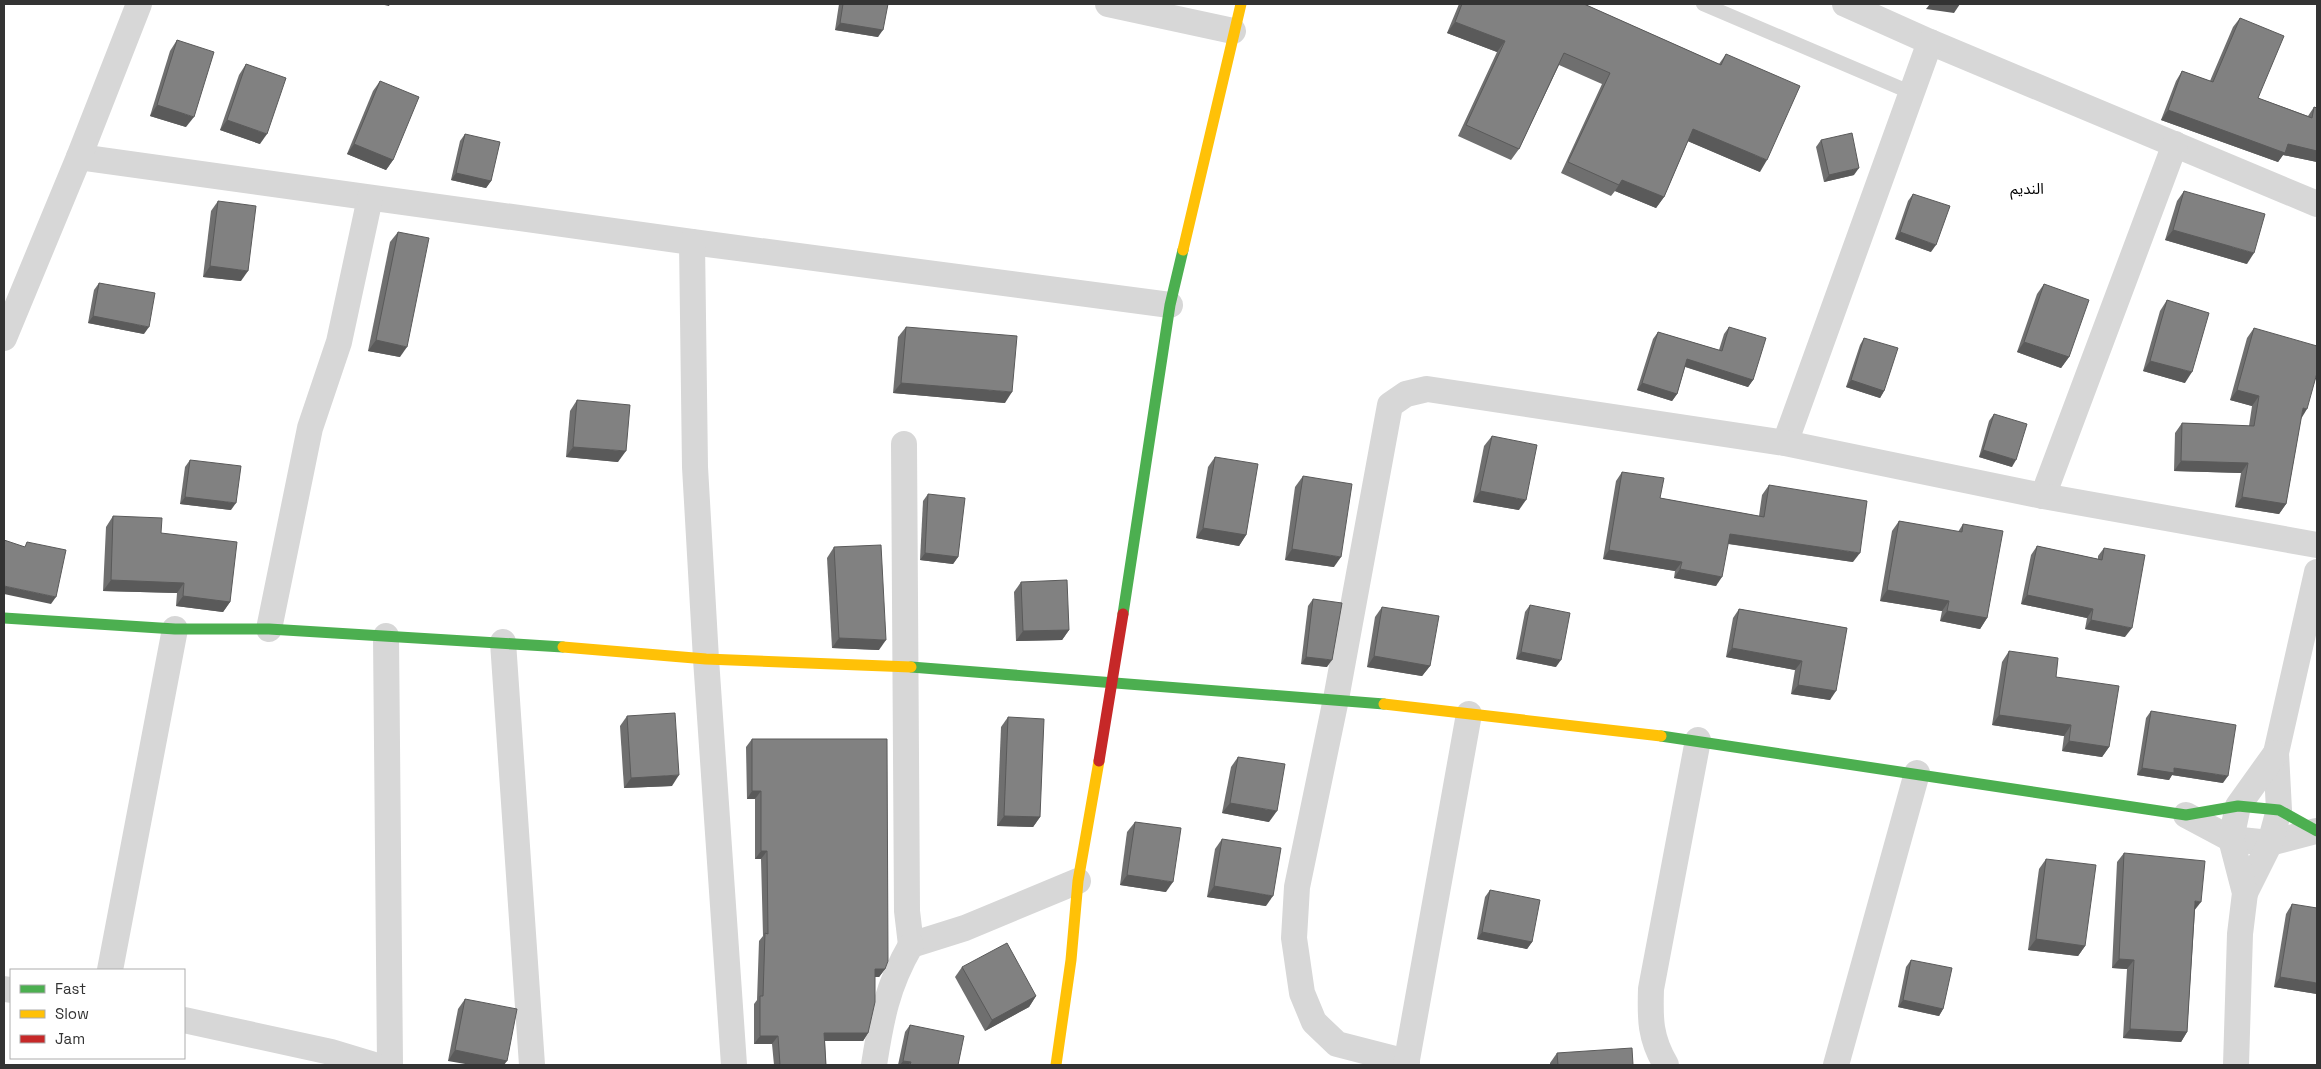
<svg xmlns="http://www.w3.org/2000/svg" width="2321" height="1069" viewBox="0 0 2321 1069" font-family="'Space Grotesk','Noto Sans Arabic',sans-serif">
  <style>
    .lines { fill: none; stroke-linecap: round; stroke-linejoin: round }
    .lane { stroke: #d7d7d7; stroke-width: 14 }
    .street { stroke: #d7d7d7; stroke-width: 26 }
    .fast { stroke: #4caf50; stroke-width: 11 }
    .slow { stroke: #ffc107; stroke-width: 11 }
    .jam { stroke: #c62828; stroke-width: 11 }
    .wall { fill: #6f6f6f }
    .shaded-wall { fill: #5a5a5a }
    .building { fill: #818181; stroke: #5a5a5a }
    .labels { text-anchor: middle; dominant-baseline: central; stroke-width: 5; stroke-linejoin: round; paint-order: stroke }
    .neighbourhood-label { font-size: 15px; fill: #000; stroke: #fff }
  </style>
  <rect width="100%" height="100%" fill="#fff"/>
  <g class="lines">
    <polyline class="lane" points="1703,4 1912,93"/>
    <g class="street">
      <polyline points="1108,4 1233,31"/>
      <polyline points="1845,4 1930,42 2317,204"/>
      <polyline points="79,157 692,242 1170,305"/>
      <polyline points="692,242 695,467 706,659 734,1065"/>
      <polyline points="4,338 79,157 139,4"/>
      <polyline points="1785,443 1930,42"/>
      <polyline points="904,444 907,911 911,945 965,928 1078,881"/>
      <polyline points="2043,496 2175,144"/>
      <polyline points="269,629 310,428 339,342 370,198"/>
      <polyline points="386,636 390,1065"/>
      <polyline points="503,642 532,1065"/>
      <polyline points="2186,815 2231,839 2270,843 2316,831"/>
      <polyline points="2245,893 2270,843 2279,810 2276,753 2317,572"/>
      <polyline points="110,970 175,629"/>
      <polyline points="4,989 11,990"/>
      <polyline points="184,1020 331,1052 374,1065"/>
      <polyline points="1407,1062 1337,1044 1314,1022 1302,993 1294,938 1297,887 1336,699 1390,405 1406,394 1427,389 1785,443 2043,496 2317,545"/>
      <path d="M 874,1065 C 881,1020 887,986 911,945"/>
      <polyline points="1406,1065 1469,714"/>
      <path d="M 1666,1065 C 1650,1038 1650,1019 1651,989 L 1698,740"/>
      <polyline points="1836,1065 1917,773"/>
      <polyline points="2236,1065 2240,934 2245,893 2231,839 2238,806 2276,753"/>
    </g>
    <g class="fast">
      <polyline points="1123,614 1170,305 1183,250"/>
      <polyline points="4,618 175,629 269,629 563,647"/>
      <polyline points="911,667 1384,704"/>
      <polyline points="1661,736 2186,815 2238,806 2279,810 2317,831"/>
    </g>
    <g class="slow">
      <polyline points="1183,250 1241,4"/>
      <polyline points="563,647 706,659 911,667"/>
      <polyline points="1384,704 1661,736"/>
      <polyline points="1056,1065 1071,960 1078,881 1099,761"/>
    </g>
    <polyline class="jam" points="1099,761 1123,614"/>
  </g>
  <g class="wall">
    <polygon points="839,4 888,4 878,37 835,30"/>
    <polygon points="1459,4 1584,4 1719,64 1726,54 1760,172 1688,141 1664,197 1656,208 1615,191 1611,196 1561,173 1602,84 1559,65 1519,149 1511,160 1458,136 1497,52 1447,33"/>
    <polygon points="2240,18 2258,98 2308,116 2314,107 2317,162 2283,155 2278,162 2161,120 2176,81 2182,71 2210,81 2233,27"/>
    <polygon points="177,40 186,127 150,116 170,51"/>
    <polygon points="246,64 260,144 220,130 239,75"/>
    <polygon points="380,81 393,160 386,170 347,154 373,91"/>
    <polygon points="465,134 491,181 486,188 451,180 460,141"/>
    <polygon points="1821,140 1854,175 1824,182 1816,147"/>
    <polygon points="2184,191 2247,264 2165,240 2177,201"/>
    <polygon points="1913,194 1931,252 1895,239 1908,201"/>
    <polygon points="218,201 241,281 203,277 211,211"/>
    <polygon points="398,232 400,357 368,351 390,242"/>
    <polygon points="99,283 144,334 88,323 94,290"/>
    <polygon points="2044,284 2069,357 2061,368 2017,352 2037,294"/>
    <polygon points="2167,300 2185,383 2143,371 2160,311"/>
    <polygon points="906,327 1005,403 893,393 898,337"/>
    <polygon points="1729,327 1753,380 1748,387 1685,367 1677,394 1672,401 1637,390 1653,339 1658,332 1719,350 1724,334"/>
    <polygon points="2254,328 2301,419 2286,504 2279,514 2235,507 2241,473 2174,471 2175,433 2182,423 2249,426 2252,406 2230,400 2247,338"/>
    <polygon points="1864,338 1884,391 1880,398 1846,387 1860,345"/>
    <polygon points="577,400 618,462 566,457 570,411"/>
    <polygon points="1994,414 2012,467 1979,457 1989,421"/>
    <polygon points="1492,436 1519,510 1473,502 1484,446"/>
    <polygon points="1215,457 1246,535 1239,546 1196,538 1208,467"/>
    <polygon points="190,460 231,510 180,504 185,467"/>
    <polygon points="1622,472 1660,498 1759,516 1762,495 1769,485 1853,562 1728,544 1716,586 1674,578 1675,571 1603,559 1616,481"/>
    <polygon points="1303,476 1334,567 1285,560 1295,487"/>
    <polygon points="928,494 958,557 953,564 920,560 923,501"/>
    <polygon points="113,516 161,533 230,602 223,612 176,606 177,593 103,591 106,527"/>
    <polygon points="1899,521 1958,532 1963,524 1987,618 1980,629 1940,621 1942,611 1880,601 1892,531"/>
    <polygon points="2037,546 2098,559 2098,556 2104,548 2125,637 2085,629 2087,618 2021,604 2031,555"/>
    <polygon points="834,547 879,650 832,648 827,558"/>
    <polygon points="1021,582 1069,630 1062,640 1016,641 1014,592"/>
    <polygon points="1313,599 1327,667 1301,664 1308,606"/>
    <polygon points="1530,605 1556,667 1516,659 1525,612"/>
    <polygon points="1382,607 1430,666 1422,676 1367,667 1375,617"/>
    <polygon points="1739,609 1847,628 1830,700 1791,694 1795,670 1726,657 1733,618"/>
    <polygon points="2009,651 2056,677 2109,747 2102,757 2062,751 2064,736 1992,725 2002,662"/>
    <polygon points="2151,711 2223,783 2172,775 2169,780 2137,775 2146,718"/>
    <polygon points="627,716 672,786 624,788 620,726"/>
    <polygon points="1008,717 1040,817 1033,827 997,826 1001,727"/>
    <polygon points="752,739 885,969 879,977 875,977 868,1033 863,1041 825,1041 826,1065 774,1065 772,1044 754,1044 754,1004 757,1000 759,941 763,936 761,859 755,859 755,799 747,799 746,747"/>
    <polygon points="1238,757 1269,822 1222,813 1231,767"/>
    <polygon points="1135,822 1166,892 1120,885 1127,832"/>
    <polygon points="1222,839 1266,906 1207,897 1215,849"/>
    <polygon points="2124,853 2195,910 2187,1032 2181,1042 2123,1038 2127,969 2112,968 2117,862"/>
    <polygon points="2046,859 2085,946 2078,956 2028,950 2039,869"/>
    <polygon points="1490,890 1532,942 1527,949 1477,939 1485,897"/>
    <polygon points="2292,904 2317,994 2274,987 2286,914"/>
    <polygon points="1911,960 1943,1009 1939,1016 1898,1007 1906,967"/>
    <polygon points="962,967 1036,996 1029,1007 985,1031 955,977"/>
    <polygon points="465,999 507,1061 448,1061 458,1009"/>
    <polygon points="910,1025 958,1065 898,1065 905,1032"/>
    <polygon points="1557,1053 1633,1065 1550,1065 1550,1063"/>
  </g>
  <g class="shaded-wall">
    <polygon points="380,4 390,4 389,6"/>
    <polygon points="1930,4 1960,4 1954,13 1926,9"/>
    <polygon points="1455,22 1505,41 1497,52 1447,33"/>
    <polygon points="840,23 883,30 878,37 835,30"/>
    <polygon points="157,105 194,117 186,127 150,116"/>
    <polygon points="2168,110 2317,151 2317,162 2283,155 2278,162 2161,120"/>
    <polygon points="227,120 267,134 260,144 220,130"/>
    <polygon points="1693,129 1767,160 1760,172 1685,140"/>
    <polygon points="354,144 393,160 386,170 347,154"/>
    <polygon points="1859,168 1854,175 1824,182 1829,175"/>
    <polygon points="456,173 491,181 486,188 451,180"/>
    <polygon points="1622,180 1664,197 1656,208 1615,191"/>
    <polygon points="2173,230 2254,253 2247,264 2165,240"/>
    <polygon points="1900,232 1936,245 1931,252 1895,239"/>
    <polygon points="210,266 248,271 241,281 203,277"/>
    <polygon points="93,316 149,327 144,334 88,323"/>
    <polygon points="376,340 407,347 400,357 368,351"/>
    <polygon points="2024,342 2069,357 2061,368 2017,352"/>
    <polygon points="1687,359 1753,380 1748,387 1683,366"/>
    <polygon points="2150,361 2192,372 2185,383 2143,371"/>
    <polygon points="1851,380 1884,391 1880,398 1846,387"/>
    <polygon points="901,383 1012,392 1005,403 893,393"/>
    <polygon points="1642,383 1677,394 1672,401 1637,390"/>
    <polygon points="2237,390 2259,396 2252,406 2230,400"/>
    <polygon points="2303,408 2307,409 2301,419"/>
    <polygon points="573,447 626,451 618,462 566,457"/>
    <polygon points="1983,450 2016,460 2012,467 1979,457"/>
    <polygon points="2181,461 2248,463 2241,473 2174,471"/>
    <polygon points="1480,491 1526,500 1519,510 1473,502"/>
    <polygon points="185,497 236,503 231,510 180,504"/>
    <polygon points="2242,497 2286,504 2279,514 2235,507"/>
    <polygon points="1203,528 1246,535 1239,546 1196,538"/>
    <polygon points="1730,534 1860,553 1853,562 1723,543"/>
    <polygon points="1292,549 1341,557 1334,567 1285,560"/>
    <polygon points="1609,550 1682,562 1675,571 1603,559"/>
    <polygon points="925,553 958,557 953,564 920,560"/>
    <polygon points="1680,569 1722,577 1716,586 1674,578"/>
    <polygon points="111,580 184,583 177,593 103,591"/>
    <polygon points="4,586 56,597 51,604 4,594"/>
    <polygon points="1887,590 1949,601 1942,611 1880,601"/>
    <polygon points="2027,595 2093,609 2087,618 2021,604"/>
    <polygon points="183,596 230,602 223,612 176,606"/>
    <polygon points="1947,611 1987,618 1980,629 1940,621"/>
    <polygon points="2091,620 2132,628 2125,637 2085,629"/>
    <polygon points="1069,630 1062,640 1016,641 1023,631"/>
    <polygon points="839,638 886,640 879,650 832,648"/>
    <polygon points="1732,648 1802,661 1795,670 1726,657"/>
    <polygon points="1521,652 1561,660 1556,667 1516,659"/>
    <polygon points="1374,656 1430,666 1422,676 1367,667"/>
    <polygon points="1306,657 1332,660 1327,667 1301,664"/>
    <polygon points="1798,685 1836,691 1830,700 1791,694"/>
    <polygon points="1999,715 2071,725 2064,736 1992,725"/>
    <polygon points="2069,741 2109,747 2102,757 2062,751"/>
    <polygon points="2142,768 2174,768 2228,776 2223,783 2172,775 2169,780 2137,775"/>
    <polygon points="679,775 672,786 624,788 631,778"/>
    <polygon points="752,791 761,791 755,799 747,799"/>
    <polygon points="1230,803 1277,811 1269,822 1222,813"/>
    <polygon points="1004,816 1040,817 1033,827 997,826"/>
    <polygon points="761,851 767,851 761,859 755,859"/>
    <polygon points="1127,875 1173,882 1166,892 1120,885"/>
    <polygon points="1214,886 1273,896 1266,906 1207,897"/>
    <polygon points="2195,901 2201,902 2194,911"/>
    <polygon points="1482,932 1532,942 1527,949 1477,939"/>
    <polygon points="2036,939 2085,946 2078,956 2028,950"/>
    <polygon points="2119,959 2134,960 2127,969 2112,968"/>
    <polygon points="875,969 885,969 879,977 869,977"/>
    <polygon points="2280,977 2317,983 2317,994 2274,987"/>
    <polygon points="1036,996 1029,1007 985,1031 992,1020"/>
    <polygon points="1903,1000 1943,1009 1939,1016 1898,1007"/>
    <polygon points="2130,1029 2187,1032 2181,1042 2123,1038"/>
    <polygon points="824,1033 868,1033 863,1041 818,1041"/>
    <polygon points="760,1036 778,1036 772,1044 754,1044"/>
    <polygon points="455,1050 507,1061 504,1065 471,1065 448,1061"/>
    <polygon points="903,1061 911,1062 908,1065 900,1065"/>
  </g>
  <g class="building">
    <polygon points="843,4 888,4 883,30 840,23"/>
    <polygon points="1462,4 1584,4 1721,65 1726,54 1800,86 1767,160 1693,129 1664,197 1622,180 1619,185 1568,162 1610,73 1564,53 1519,149 1466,125 1505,41 1455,22"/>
    <polygon points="2240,18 2284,36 2258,98 2312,118 2314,107 2317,108 2317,151 2288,144 2285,153 2168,110 2182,71 2213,82"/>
    <polygon points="177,40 214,52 194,117 157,105"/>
    <polygon points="246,64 286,78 267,134 227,120"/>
    <polygon points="380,81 419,97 393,160 354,144"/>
    <polygon points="1852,133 1859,168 1829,175 1821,140"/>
    <polygon points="465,134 500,142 491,181 456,173"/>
    <polygon points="2184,191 2265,214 2254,253 2173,230"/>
    <polygon points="1913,194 1950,206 1936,245 1900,232"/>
    <polygon points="218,201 256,206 248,271 210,266"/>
    <polygon points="398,232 429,238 407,347 376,340"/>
    <polygon points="99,283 155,293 149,327 93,316"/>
    <polygon points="2044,284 2089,300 2069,357 2024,342"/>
    <polygon points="2167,300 2209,313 2192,372 2150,361"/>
    <polygon points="906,327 1017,336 1012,392 901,383"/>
    <polygon points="1729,327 1766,338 1753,380 1687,359 1677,394 1642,383 1658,332 1722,351"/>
    <polygon points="2254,328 2317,346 2317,373 2307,409 2303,408 2286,504 2242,497 2248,463 2181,461 2182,423 2254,426 2259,396 2237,390"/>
    <polygon points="1864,338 1898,348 1884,391 1851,380"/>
    <polygon points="577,400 630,405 626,451 573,447"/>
    <polygon points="1994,414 2027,424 2016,460 1983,450"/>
    <polygon points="1492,436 1537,445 1526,500 1480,491"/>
    <polygon points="1215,457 1258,464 1246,535 1203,528"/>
    <polygon points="190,460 241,466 236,503 185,497"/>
    <polygon points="1622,472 1664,478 1660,498 1764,517 1769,485 1867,501 1860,553 1730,534 1722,577 1680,569 1682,562 1609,550"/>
    <polygon points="1303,476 1352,484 1341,557 1292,549"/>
    <polygon points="928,494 965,498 958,557 925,553"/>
    <polygon points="113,516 162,518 161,533 237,542 230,602 183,596 184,583 111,580"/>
    <polygon points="1899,521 1962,532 1963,524 2003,531 1987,618 1947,611 1949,601 1887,590"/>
    <polygon points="4,540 25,547 27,542 66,550 56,597 4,586"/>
    <polygon points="881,545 886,640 839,638 834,547"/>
    <polygon points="2037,546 2102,560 2104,548 2145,555 2132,628 2091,620 2093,609 2027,595"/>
    <polygon points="1067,580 1069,630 1023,631 1021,582"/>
    <polygon points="1313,599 1342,603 1332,660 1306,657"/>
    <polygon points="1530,605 1570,613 1561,660 1521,652"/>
    <polygon points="1382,607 1439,616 1430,666 1374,656"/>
    <polygon points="1739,609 1847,628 1836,691 1798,685 1802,661 1732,648"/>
    <polygon points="2009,651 2058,658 2056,677 2119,686 2109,747 2069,741 2071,725 1999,715"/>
    <polygon points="2151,711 2236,725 2228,776 2174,768 2174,773 2142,768"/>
    <polygon points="675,713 679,775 631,778 627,716"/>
    <polygon points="1008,717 1044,719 1040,817 1004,816"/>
    <polygon points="752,739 887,739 888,961 885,969 875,969 875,1002 868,1033 824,1033 826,1065 780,1065 778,1036 760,1036 760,996 763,996 765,933 768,934 767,851 761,851 761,791 752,791"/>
    <polygon points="1238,757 1285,764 1277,811 1230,803"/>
    <polygon points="1135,822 1181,828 1173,882 1127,875"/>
    <polygon points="1222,839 1281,848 1273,896 1214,886"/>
    <polygon points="2124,853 2205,861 2201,902 2195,901 2187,1032 2130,1029 2134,960 2119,959"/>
    <polygon points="2046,859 2096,865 2085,946 2036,939"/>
    <polygon points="1490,890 1540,900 1532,942 1482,932"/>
    <polygon points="2292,904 2317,908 2317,983 2280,977"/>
    <polygon points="1007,943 1036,996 992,1020 962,967"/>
    <polygon points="1911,960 1952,968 1943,1009 1903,1000"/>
    <polygon points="465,999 517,1009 507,1061 455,1050"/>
    <polygon points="910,1025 964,1036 958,1065 910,1065 911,1062 903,1061"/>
    <polygon points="1632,1048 1633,1065 1558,1065 1557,1053"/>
  </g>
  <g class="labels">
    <g class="neighbourhood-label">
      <text x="2027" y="188">النديم</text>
    </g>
  </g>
  <rect width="2321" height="1069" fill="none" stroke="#333333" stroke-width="10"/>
  <rect x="10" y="969" width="175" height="90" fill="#ffffff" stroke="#adadad"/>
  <rect x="20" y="985" width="25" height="8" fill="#4caf50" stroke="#adadad"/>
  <text x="55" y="994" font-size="15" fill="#333333">Fast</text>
  <rect x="20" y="1010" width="25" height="8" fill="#ffc107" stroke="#adadad"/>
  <text x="55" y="1019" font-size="15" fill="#333333">Slow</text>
  <rect x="20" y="1035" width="25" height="8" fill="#c62828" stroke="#adadad"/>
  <text x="55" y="1044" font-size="15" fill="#333333">Jam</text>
</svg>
